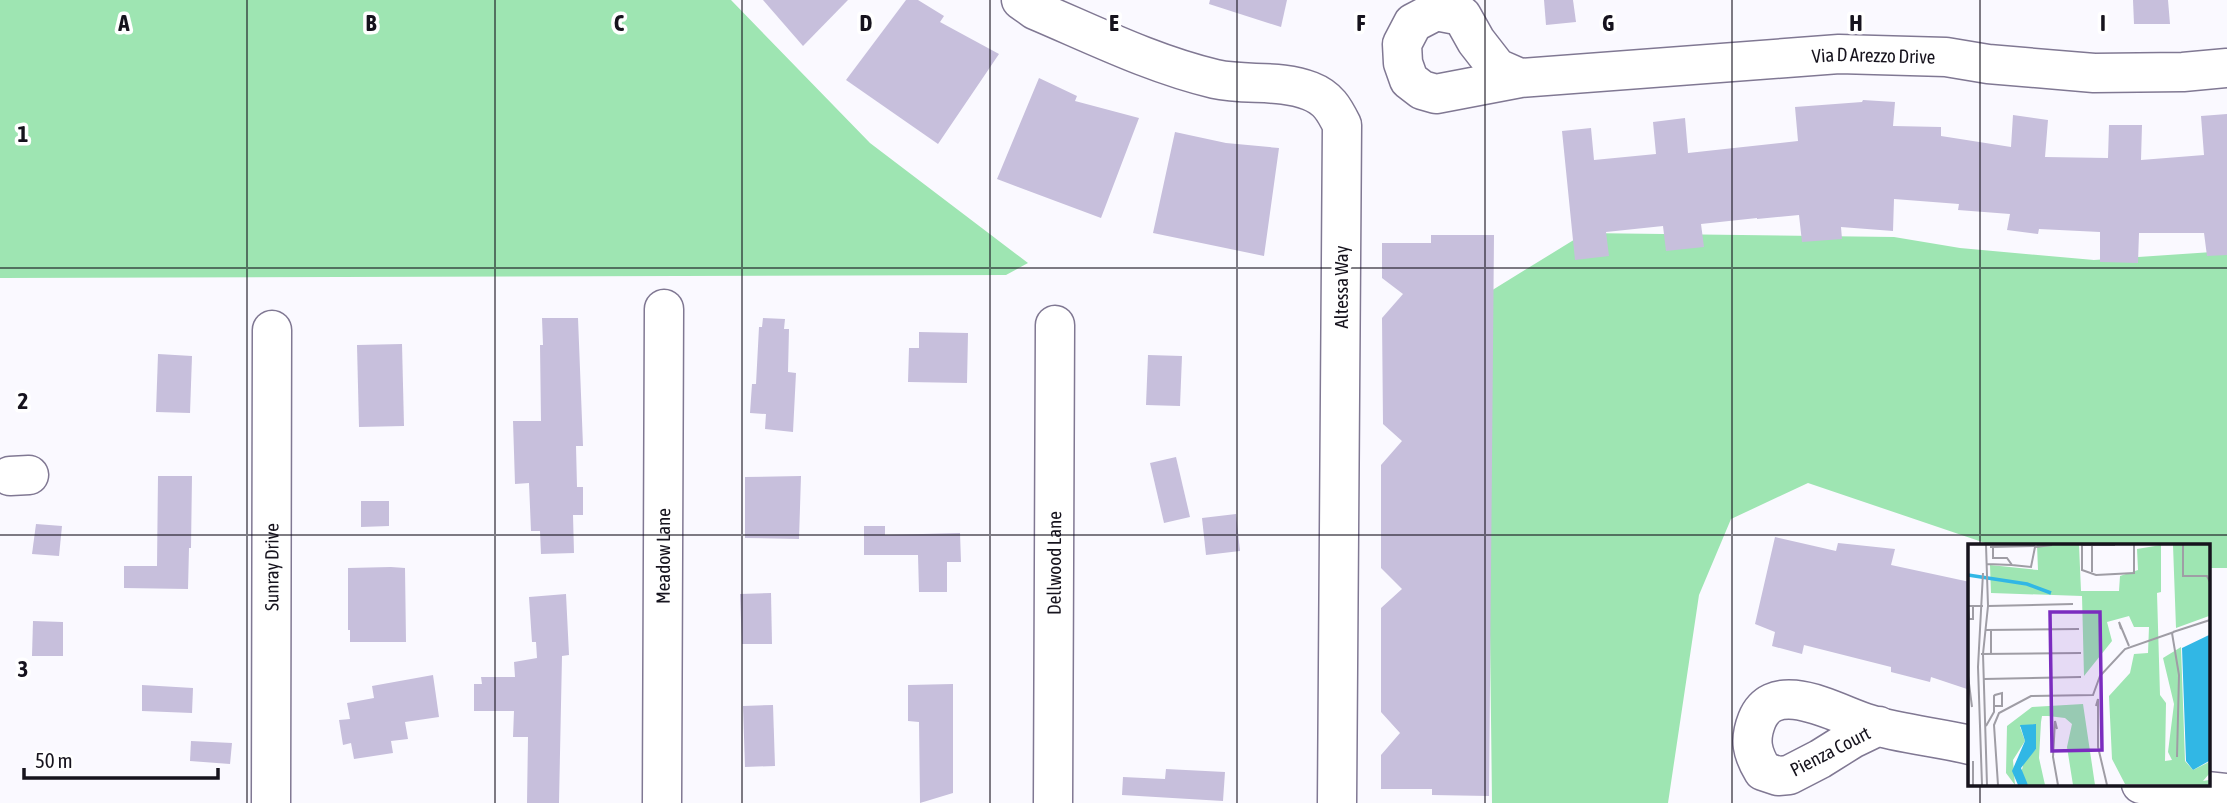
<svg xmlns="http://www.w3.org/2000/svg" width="2227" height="803" viewBox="0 0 2227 803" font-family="'Asap Condensed',sans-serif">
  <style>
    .green { fill: #9ee5b2 }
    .building { fill: #c7bfdc }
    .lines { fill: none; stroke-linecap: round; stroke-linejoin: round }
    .minor-casing { stroke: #807893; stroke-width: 41 }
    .minor { stroke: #fff; stroke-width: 38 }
    .grid { fill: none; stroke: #16131d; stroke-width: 2; stroke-opacity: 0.55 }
    .labels { text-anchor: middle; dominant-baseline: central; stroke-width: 7; stroke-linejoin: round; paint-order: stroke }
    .street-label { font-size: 19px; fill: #16131d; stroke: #fff }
    .inset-river { fill: none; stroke: #31b7e5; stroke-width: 3.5 }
    .inset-road { fill: none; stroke: #9f9da5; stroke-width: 2 }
    .view { fill: #7b2cbf; fill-opacity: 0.15; stroke: #7b2cbf; stroke-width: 3.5 }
    .inset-edge { fill: none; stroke: #16131d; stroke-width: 3.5 }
    .grid-label { font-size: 23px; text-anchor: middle; font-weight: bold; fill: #16131d; stroke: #fff; stroke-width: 7; stroke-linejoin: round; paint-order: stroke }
  </style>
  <rect width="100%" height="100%" fill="#faf9ff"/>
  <g class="green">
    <polygon points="0,0 731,0 870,143 1028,263 1006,275 0,278"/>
    <polygon points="1585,233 1894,237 1960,248 2094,260 2227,251 2227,568 2208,568 2208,546 1994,546 1808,483 1731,519 1699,595 1668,803 1492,803 1486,294"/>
  </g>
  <g class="building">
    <polygon points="763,0 848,0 803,46"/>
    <polygon points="906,0 918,0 944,16 940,22 999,54 938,144 846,80"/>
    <polygon points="1210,0 1287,0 1281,27 1209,4"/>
    <polygon points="1544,0 1573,0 1576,22 1546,25"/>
    <polygon points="2133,0 2168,0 2170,24 2134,24"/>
    <polygon points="1039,78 1077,96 1075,101 1139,118 1101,218 997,179"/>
    <polygon points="1863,100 1895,102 1893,126 1941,127 1941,136 2011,147 2013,115 2048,120 2045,157 2108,158 2109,125 2142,125 2141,160 2204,155 2201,116 2227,114 2227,255 2207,256 2204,233 2139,233 2138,263 2100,262 2100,232 2039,229 2038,234 2007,230 2010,214 1958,210 1959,204 1894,199 1893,231 1841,227 1842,239 1802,242 1799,215 1757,219 1757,218 1701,224 1704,247 1666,251 1663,226 1606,232 1609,256 1575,260 1562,131 1591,128 1594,160 1656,154 1653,122 1685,118 1688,153 1798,141 1795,107 1862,102"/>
    <polygon points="1175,132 1226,143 1279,148 1264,256 1153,233"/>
    <polygon points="1431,235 1494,235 1489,796 1432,795 1432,789 1381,789 1381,755 1400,733 1381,712 1381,608 1402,589 1381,568 1381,465 1402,441 1383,424 1382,318 1403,294 1382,278 1382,243 1431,243"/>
    <polygon points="542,318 578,318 583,446 576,446 577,487 583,487 583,515 573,515 574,553 541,554 540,531 531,531 529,483 515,484 513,421 541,421 540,345 543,345"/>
    <polygon points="763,318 785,319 784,329 789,329 788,372 796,373 793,432 765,429 766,414 750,413 752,384 756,384 759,327 762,327"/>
    <polygon points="919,332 968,333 967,383 908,382 909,348 919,348"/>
    <polygon points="402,344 404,426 359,427 357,345"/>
    <polygon points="158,354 192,356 190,413 156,412"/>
    <polygon points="1148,355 1182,356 1180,406 1146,405"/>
    <polygon points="1176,457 1190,517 1164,523 1150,463"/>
    <polygon points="158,476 192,476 191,548 189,548 188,589 124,588 124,566 157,566"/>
    <polygon points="801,476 799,539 745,538 745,477"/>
    <polygon points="361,501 389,501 389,526 361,527"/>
    <polygon points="1236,514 1240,551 1206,555 1202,518"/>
    <polygon points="36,524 62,526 59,556 32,554"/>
    <polygon points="864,526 885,526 885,535 960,533 961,562 947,562 947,592 919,592 918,555 864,555"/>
    <polygon points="1775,537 1836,551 1838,543 1895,549 1891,565 1970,582 1970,690 1931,677 1930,682 1891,672 1891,667 1804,645 1802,654 1772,646 1775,632 1755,624"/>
    <polygon points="391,567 405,568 406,642 350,642 350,630 348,630 348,568"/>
    <polygon points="771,593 772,644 742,644 740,594"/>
    <polygon points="566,594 569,655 562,656 559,803 527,803 528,737 513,737 514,711 474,711 474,684 482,684 481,677 515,677 514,662 537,658 536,642 532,642 529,597"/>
    <polygon points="33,621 63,622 63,656 32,656"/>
    <polygon points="433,675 439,717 405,722 408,739 391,741 393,753 354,759 351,743 343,745 339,720 350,719 347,703 374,698 372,686"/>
    <polygon points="953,684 953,793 920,803 919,722 908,721 908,685"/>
    <polygon points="142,685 193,688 192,713 142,711"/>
    <polygon points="773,705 775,766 745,767 743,706"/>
    <polygon points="191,741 232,743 230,764 190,761"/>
    <polygon points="1166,769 1225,772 1223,801 1122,795 1123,777 1165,779"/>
  </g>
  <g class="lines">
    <g class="minor-casing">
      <g id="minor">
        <path d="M 1021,0 L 1035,10 C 1094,35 1152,64 1215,79 C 1246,86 1280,79 1310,91 C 1328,98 1334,109 1342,125 L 1337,803"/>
        <path id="s1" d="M 1520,78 L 1497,68 L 1476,41 L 1462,16 L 1436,11 L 1413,23 L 1402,44 L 1403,63 L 1409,80 L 1422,90 L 1436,94 L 1520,78 L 1839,54 L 1946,57 L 1988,64 L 2094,73 L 2183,72 L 2227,68"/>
        <polyline points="10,476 29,475"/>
        <path d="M 1879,726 L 1852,739 L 1820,759 L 1789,775 L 1778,776 L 1763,771 C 1752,753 1749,740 1757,720 C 1775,676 1838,715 1869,724 C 1901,734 1936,737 1970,745"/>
        <polyline points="2141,784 2227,793"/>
        <path id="s2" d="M 271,803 L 272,330"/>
        <path id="s3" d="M 662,803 L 664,309"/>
        <path id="s4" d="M 1053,803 L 1055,325"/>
      </g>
    </g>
    <use href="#minor" class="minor"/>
  </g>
  <path class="grid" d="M 247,0 L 247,803M 495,0 L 495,803M 742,0 L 742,803M 990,0 L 990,803M 1237,0 L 1237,803M 1485,0 L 1485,803M 1732,0 L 1732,803M 1980,0 L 1980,546M 0,268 L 2227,268M 0,535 L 2227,535M 1980,784 L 1980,803"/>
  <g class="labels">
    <g class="street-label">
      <text stroke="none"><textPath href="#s1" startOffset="672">Via D Arezzo Drive</textPath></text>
      <text transform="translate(1341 287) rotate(-90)">Altessa Way</text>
      <text stroke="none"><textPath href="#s3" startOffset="247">Meadow Lane</textPath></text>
      <text stroke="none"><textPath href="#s4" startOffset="240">Dellwood Lane</textPath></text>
      <text stroke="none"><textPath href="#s2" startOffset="236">Sunray Drive</textPath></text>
      <text transform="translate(1830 751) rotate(-27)">Pienza Court</text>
    </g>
  </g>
  <g transform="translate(1968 544)">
    <rect width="242" height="242" fill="#faf9ff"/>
    <path d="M 69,1 L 111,1 L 113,47 L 151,47 L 152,32 L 170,26 L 169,5 L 193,1 L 193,48 L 189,49 L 192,151 L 198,159 L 197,217 L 204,216 L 200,208 L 206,160 L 195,114 L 213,103 L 217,217 L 225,226 L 241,218 L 241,230 L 235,237 L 241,236 L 241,241 L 157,240 L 144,215 L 141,152 L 162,129 L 166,110 L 180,109 L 181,83 L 166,83 L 161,72 L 139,78 L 144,97 L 116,132 L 114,52 L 23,49 L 22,21 L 70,26 ZM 205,1 L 241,1 L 241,72 L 208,84 ZM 115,160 L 127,241 L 105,241 L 99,203 L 104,180 L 97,174 L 80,172 L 74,172 L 73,178 L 71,214 L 77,241 L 60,241 L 53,230 L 56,217 L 68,205 L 68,180 L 52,183 L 57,197 L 45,216 L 47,241 L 38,229 L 39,182 L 64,163 Z" fill="#9ee5b2"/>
    <path d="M 241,91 L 241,217 L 225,226 L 218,217 L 214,104 ZM 68,180 L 68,205 L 53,224 L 60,241 L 50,241 L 44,227 L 57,197 L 52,181 Z" fill="#31b7e5"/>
    <path class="inset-river" d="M 0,31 L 59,40 L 83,49"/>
    <path class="inset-road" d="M 18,1 L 20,62 L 15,110 L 19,241M 114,1 L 114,26 L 128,31 L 166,29 L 166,1M 114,1 L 147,1M 215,1 L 215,32 L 239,32 L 242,38M 22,3 L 67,2M 25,3 L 25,14 L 39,14 L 44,21 L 63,23 L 67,3 L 84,1M 19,20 L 44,21M 124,28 L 124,1M 5,62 L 5,75 L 1,75 L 0,62 L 15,62M 20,62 L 105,60M 153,85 L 151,78 L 161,102M 17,86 L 111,85M 205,88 L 242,76M 204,89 L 211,131 L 209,213M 13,110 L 113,109M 23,110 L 23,86M 0,132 L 4,163M 16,135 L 113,133M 128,162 L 130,155 L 130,203 L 139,241M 18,182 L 26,168 L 26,152 L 27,151 L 34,149 L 34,162 L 26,162M 89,185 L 87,177 L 85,213 L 90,241M 5,217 L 5,241M 14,241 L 10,123 L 15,29M 30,241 L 26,181 L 31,169 L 63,152 L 125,151 L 132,132 L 157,105 L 206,88"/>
    <path class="view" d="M 82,68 L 132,68 L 134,206 L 84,207 Z"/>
    <rect width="242" height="242" class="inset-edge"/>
  </g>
  <g class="grid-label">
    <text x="124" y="31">A</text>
    <text x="371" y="31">B</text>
    <text x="619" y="31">C</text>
    <text x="866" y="31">D</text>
    <text x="1114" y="31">E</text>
    <text x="1361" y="31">F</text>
    <text x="1608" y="31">G</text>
    <text x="1856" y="31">H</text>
    <text x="2103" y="31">I</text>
    <text x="23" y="142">1</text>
    <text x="23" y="409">2</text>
    <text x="23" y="677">3</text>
  </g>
  <path d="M24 768v10h194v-10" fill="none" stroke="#16131d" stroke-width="3.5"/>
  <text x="35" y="768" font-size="21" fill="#16131d" stroke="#ffffff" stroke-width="5" paint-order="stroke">50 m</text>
</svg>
